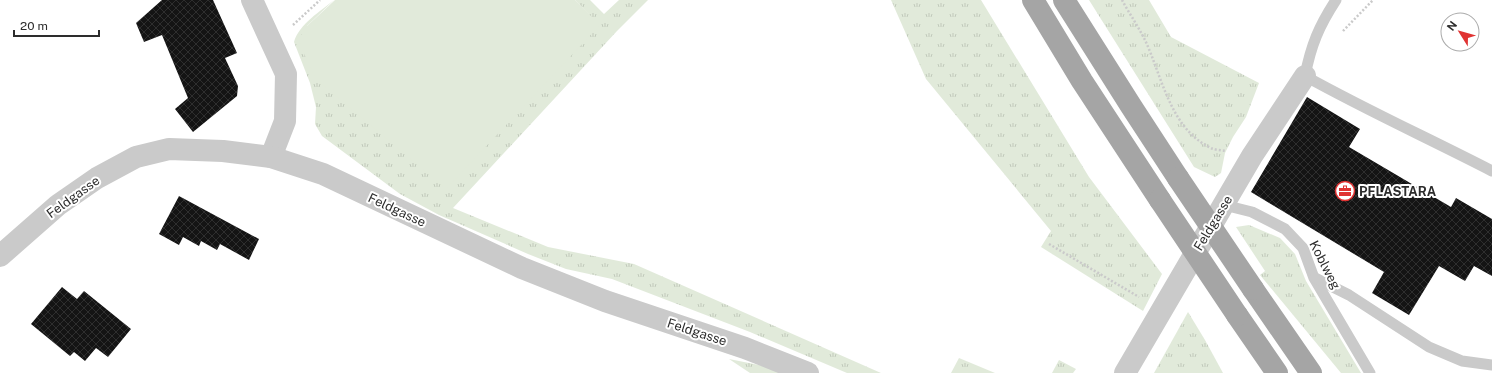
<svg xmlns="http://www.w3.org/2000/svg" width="1492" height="373" viewBox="0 0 1492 373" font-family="'Public Sans',sans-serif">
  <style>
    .grass { fill: url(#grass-tufts) }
    .garden { fill: #e1eada }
    .building { fill: url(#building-cross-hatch) }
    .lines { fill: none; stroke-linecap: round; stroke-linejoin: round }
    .path { stroke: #cacaca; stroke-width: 2.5; stroke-dasharray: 2 2; stroke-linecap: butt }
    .lane { stroke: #cacaca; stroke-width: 11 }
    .street { stroke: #cacaca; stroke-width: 22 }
    .primary { stroke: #a5a5a5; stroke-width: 22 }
    .primary-bridge { stroke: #a5a5a5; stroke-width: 22 }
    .labels { text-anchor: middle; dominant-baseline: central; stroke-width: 4; stroke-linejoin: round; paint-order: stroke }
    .poi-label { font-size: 13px; font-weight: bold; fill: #2d2d2d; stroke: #fff; text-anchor: start }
    .street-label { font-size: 13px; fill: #2d2d2d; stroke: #fff }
  </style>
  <defs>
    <pattern id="grass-tufts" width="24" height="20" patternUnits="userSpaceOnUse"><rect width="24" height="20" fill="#e1eada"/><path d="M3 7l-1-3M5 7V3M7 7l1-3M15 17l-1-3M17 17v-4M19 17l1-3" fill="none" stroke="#c1c9bb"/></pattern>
    <pattern id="building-cross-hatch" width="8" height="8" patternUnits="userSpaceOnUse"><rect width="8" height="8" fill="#141414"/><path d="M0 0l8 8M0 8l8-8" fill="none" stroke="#2e2e2e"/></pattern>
  </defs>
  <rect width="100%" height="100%" fill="#fff"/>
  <g class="grass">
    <path d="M 334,0 L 307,26 L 599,25 L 575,0 L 590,0 L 604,14 L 619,0 L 648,0 L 617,31 L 453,208 L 548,247 L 634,264 L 881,373 L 847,373 L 750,332 L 612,279 L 566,269 L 528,254 L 439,215 L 400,194 L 322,136 L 315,124 L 316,107 L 310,83 L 294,42 C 299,24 321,11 334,0 Z"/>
    <polygon points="891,0 981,0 1089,177 1162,274 1143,311 1041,247 1051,231 926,79"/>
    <polygon points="1089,0 1149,0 1171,37 1259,83 1246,117 1233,137 1225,153 1221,173 1215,177 1194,167"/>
    <polygon points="1249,225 1280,238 1295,254 1306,281 1361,373 1341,373 1260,275 1265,271 1236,227"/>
    <polygon points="1188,312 1205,340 1223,373 1154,373"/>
    <polygon points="959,358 995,373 951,373"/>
    <polygon points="729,359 764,366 781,373 750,373"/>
    <polygon points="1059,360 1076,369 1073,373 1052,373"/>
  </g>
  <polygon class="garden" points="335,0 575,0 600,25 446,189 316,79 300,45 301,36 307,26"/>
  <g class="building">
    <polygon points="162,0 213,0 237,53 225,58 238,86 237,96 193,132 175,109 188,98 162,35 144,42 136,23"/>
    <polygon points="1307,97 1360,129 1349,147 1451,207 1456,198 1492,219 1492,276 1474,266 1465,281 1439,266 1409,315 1372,293 1384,272 1251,192"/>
    <polygon points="179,196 259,239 249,260 220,244 217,250 201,241 199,246 183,237 179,245 159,234"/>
    <polygon points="62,287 77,299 84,291 131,329 108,357 96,348 85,361 74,352 70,356 31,324"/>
  </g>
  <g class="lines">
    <g class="path">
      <path d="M 1122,0 C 1129,13 1138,26 1145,40 C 1162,76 1170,129 1211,148 C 1215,150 1221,150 1226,151"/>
      <polyline points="293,25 320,0"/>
      <polyline points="1343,31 1373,0"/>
      <polyline points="1049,244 1139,297"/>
    </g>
    <g class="lane">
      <path d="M 1336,0 C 1319,26 1311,45 1305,76 C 1366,110 1430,139 1492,171"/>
      <polyline points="1224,205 1252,212 1285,229 1303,248 1314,278 1370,373"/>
      <polyline points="1315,278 1349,295 1429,347 1462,361 1492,365"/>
    </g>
    <g class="street">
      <polyline points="252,0 286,74 285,121 271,157"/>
      <polyline points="0,256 58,205 97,178 136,157 169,149 223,151 271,157 323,174 522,268 605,301 745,348 808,373"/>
      <polyline points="1125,373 1252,156 1305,76"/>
    </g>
    <g class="primary">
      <polyline points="1033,0 1082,81 1160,200"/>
      <polyline points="1064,0 1131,106 1178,178"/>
      <polyline points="1253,289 1311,373"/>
      <polyline points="1237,315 1277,373"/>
    </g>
    <g class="primary-bridge">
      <polyline points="1178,178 1253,289"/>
      <polyline points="1160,200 1237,315"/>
    </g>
  </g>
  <defs>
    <g id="office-ring" transform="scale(1)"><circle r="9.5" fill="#fff" stroke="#e03332" stroke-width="1.5"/><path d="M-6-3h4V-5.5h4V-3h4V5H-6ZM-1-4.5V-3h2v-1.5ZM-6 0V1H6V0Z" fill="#e03332"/></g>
  </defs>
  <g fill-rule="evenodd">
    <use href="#office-ring" x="1345" y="191"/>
  </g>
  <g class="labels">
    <g class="poi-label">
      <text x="1359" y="191">PFLASTARA</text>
    </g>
    <g class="street-label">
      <text transform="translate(73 197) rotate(-36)">Feldgasse</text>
      <text transform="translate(397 210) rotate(25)">Feldgasse</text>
      <text transform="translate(1213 223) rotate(-59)">Feldgasse</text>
      <text transform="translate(1325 265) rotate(63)">Koblweg</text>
      <text transform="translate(697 332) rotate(18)">Feldgasse</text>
    </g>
  </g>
  <g transform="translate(1460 32) rotate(307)"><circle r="19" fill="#ffffff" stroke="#ababab"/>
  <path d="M0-3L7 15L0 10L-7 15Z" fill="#e03332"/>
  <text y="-6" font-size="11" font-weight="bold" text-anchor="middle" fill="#2d2d2d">N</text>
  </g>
  <path d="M14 30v6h85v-6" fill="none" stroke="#2d2d2d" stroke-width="2"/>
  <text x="20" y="30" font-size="12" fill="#2d2d2d" stroke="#ffffff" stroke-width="3" paint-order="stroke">20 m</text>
</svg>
